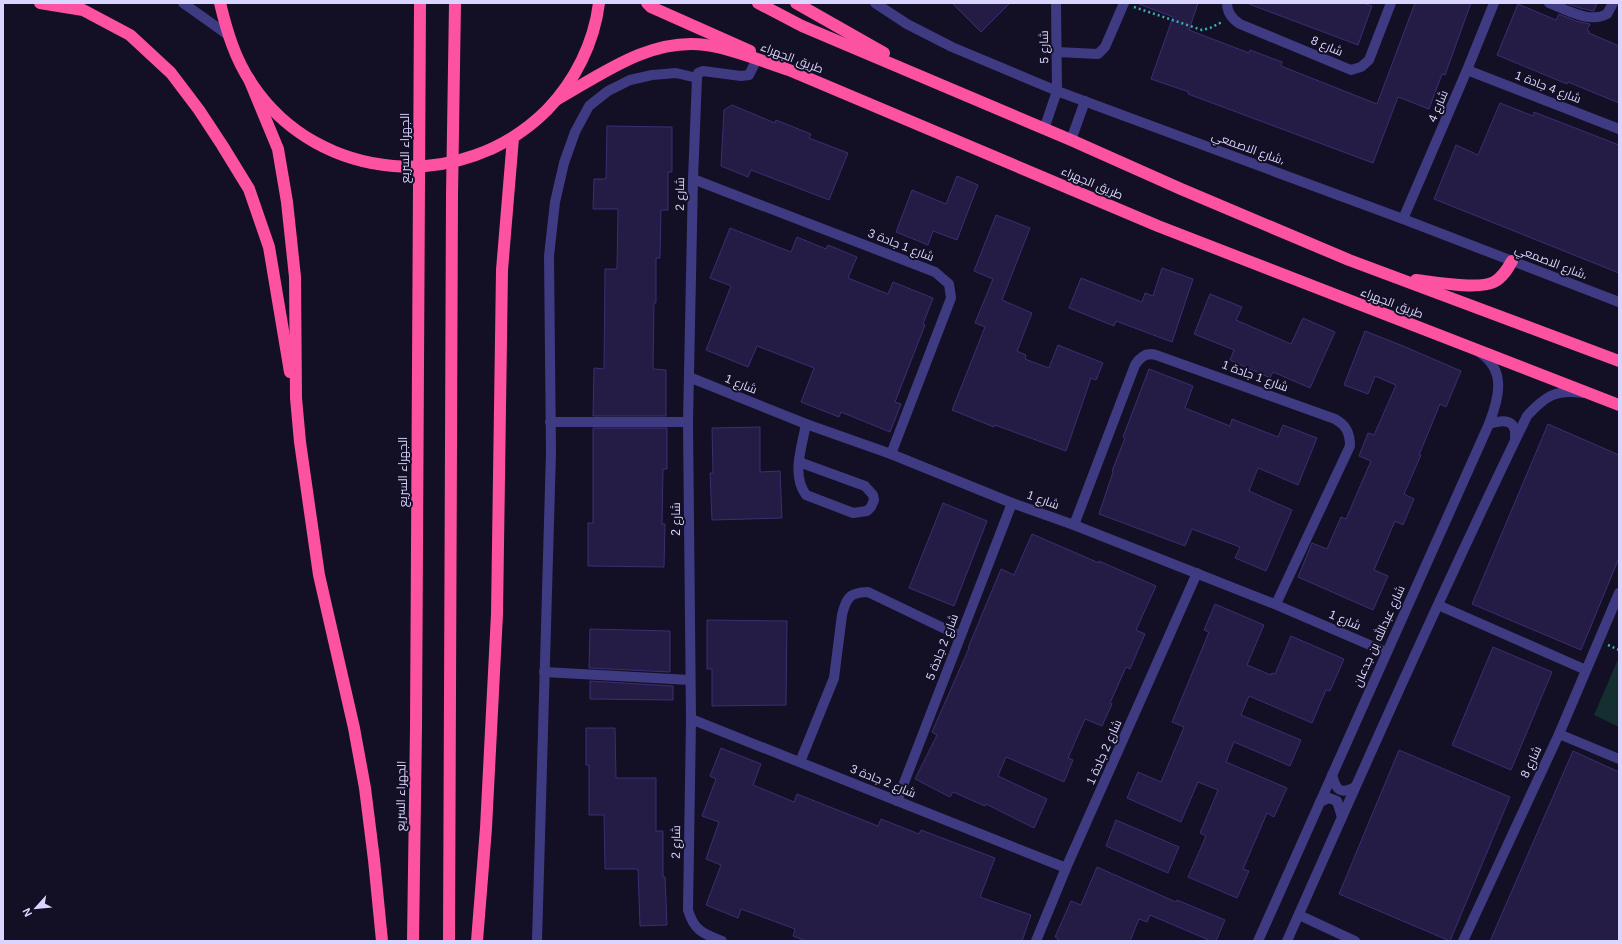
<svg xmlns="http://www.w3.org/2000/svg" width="1622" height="944" viewBox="0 0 1622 944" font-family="Helvetica,Cairo,sans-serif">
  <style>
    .green { fill: #132f2f }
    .building { fill: #251c46; stroke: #3c2e72 }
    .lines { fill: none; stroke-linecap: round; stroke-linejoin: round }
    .path { stroke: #32b5af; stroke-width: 2.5; stroke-dasharray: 2 3; stroke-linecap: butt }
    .minor { stroke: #3f3b83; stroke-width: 10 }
    .highway { stroke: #fc52a1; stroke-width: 12 }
    .labels { text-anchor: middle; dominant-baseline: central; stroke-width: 4; stroke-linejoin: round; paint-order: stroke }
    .street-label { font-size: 12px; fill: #dad5fe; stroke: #130f25 }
  </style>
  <rect width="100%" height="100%" fill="#130f25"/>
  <polygon class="green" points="1619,657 1619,727 1594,715"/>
  <g class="building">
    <polygon points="952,3 1010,3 981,32"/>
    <polygon points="1139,3 1198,3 1189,30 1249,53 1250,50 1282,62 1281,66 1377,104 1415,3 1471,3 1445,75 1442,74 1429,109 1398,97 1373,163 1188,94 1189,92 1151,79 1173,17 1139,4"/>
    <polygon points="1249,3 1363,3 1372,6 1358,45 1249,4"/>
    <polygon points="1566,3 1597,3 1594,11 1593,11 1580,8"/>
    <polygon points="1518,4 1556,20 1559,14 1576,21 1590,24 1587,30 1589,31 1589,33 1619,46 1619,103 1568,82 1567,84 1497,55"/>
    <polygon points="1500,103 1533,116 1534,112 1619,145 1619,273 1434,199 1456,145 1478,155"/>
    <polygon points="732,105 775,123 776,120 811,134 809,138 848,153 829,200 751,170 748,177 721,166 724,110"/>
    <polygon points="607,126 672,127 672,172 668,172 668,210 661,210 660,258 656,258 656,303 654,303 653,369 666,370 666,416 593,416 594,368 604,369 605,269 617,269 618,209 593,209 594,179 606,179"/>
    <polygon points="957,176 978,185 957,240 933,231 928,245 896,232 912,190 946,204"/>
    <polygon points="996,215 1030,228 1002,300 1032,313 1017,351 1026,355 1025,359 1049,368 1058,345 1103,363 1096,380 1091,378 1066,451 995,425 994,427 952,410 985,327 975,323 993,279 974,271"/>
    <polygon points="730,228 791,252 797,237 826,249 828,245 857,257 848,278 888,294 893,282 933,298 923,324 925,325 895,402 901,404 890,432 841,412 839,417 801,402 814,368 757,346 748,367 706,350 731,286 710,278"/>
    <polygon points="1162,268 1193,279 1172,342 1116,321 1114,326 1069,308 1081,278 1142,302 1145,293 1153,296"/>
    <polygon points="1210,294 1242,307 1236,320 1291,344 1303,318 1335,332 1310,388 1273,372 1270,378 1230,360 1234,350 1194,334"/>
    <polygon points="1365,331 1403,346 1461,371 1446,407 1440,404 1419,455 1421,455 1404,494 1414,499 1403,525 1395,521 1374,570 1388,576 1373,610 1298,577 1312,543 1327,549 1341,517 1346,519 1371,461 1359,456 1368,433 1374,435 1396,385 1375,376 1368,394 1344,385"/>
    <polygon points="1149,369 1193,386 1185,408 1230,426 1232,419 1278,437 1283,425 1317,438 1298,485 1258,468 1249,491 1292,510 1266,571 1235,558 1240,547 1192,529 1185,546 1099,514 1113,472 1112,471 1125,438 1123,437"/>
    <polygon points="1548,424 1619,455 1619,558 1581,650 1472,604"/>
    <polygon points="760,427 760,472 780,471 782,518 712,520 710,473 713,473 712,428"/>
    <polygon points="593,428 667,428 667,469 663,469 662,524 665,524 664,567 588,566 588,523 593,523"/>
    <polygon points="943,503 987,521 954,606 909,588"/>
    <polygon points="1032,534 1099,563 1099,561 1156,586 1136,630 1145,634 1130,669 1126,667 1110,703 1112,704 1102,726 1085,719 1068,758 1073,760 1064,782 1006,757 998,776 1047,799 1034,828 986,804 985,806 953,792 950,797 915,779 937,735 932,732 969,648 968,648 1001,569 1014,575"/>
    <polygon points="1215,604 1264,625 1247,665 1271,675 1272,673 1275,674 1291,636 1344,659 1330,691 1326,690 1312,723 1249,696 1241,715 1301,740 1290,766 1234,742 1226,762 1287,788 1274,817 1267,813 1243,869 1249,871 1237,898 1188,877 1206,836 1200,833 1218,790 1198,782 1181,822 1127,798 1138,772 1161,782 1184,727 1172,722 1209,632 1204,630"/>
    <polygon points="707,620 787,621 786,705 712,706 712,669 707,669"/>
    <polygon points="590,629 670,631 670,672 589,668"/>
    <polygon points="1493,647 1552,672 1511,770 1452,745"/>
    <polygon points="590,681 673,686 673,700 590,699"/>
    <polygon points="586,728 615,728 616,778 656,778 656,831 663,831 663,877 665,877 667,925 640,926 638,869 605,869 604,815 589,815 589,765 586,765"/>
    <polygon points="721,748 761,764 753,785 794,802 797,794 878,826 881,819 919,834 921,830 995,858 980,897 1031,915 1022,941 806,941 793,936 795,929 741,909 738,918 706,905 721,865 706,859 719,822 702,816 716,779 710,776"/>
    <polygon points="1399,750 1510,797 1450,941 1339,894"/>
    <polygon points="1573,751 1619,772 1619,941 1490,941"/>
    <polygon points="1116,820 1179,847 1168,873 1106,846"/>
    <polygon points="1097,867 1176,902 1177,900 1225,920 1216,941 1211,941 1150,915 1147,922 1139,919 1130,941 1057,941 1058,938 1055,937 1071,901 1081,905"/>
  </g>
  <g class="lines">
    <g class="path">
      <polyline points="1134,7 1202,30 1210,28 1222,22"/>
      <polyline points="1608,645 1619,650"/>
    </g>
    <g class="minor">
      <polyline points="183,3 228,35"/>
      <polyline points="875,3 907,24 952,47 1057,91 1403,219 1619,302"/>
      <path d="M 1227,3 C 1227,13 1232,19 1240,24 L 1351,70 L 1361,67 L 1369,60 L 1391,3"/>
      <path d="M 1549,3 C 1566,9 1589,24 1607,14 L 1613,3"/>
      <polyline points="1057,52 1098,54 1105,47 1124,3"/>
      <polyline points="1467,70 1619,129"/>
      <polyline points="1044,129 1057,91 1056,3"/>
      <polyline points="1071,140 1085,101"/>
      <polyline points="693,179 935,272 949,284 951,298 891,454"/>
      <polyline points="1403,219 1467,70 1494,3"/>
      <polyline points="689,377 806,424 891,454 1012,503 1074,525 1272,603 1386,652"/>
      <polyline points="550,422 688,422"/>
      <path d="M 1489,424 C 1504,419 1517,419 1515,439"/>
      <path d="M 799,462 L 865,486 L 873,495 L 874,500 L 871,507 L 867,511 L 853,513 L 806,495 C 791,475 802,447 806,424"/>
      <path d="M 1074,525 L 1135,365 C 1140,357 1147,352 1156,355 L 1335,419 C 1346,425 1350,433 1350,446 L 1276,604"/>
      <polyline points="1438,605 1586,670"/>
      <polyline points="544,672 690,680"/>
      <polyline points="691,719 1066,868"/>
      <polyline points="1559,734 1619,759"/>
      <path d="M 800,762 L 834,678 L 842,615 C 846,598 850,592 868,592 L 960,636"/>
      <path d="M 1332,775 C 1336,790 1340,795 1355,787"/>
      <polyline points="897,801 1012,503"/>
      <polyline points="1320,802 1329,798 1337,801 1342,817"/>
      <polyline points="1299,915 1355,941"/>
      <polyline points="537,941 551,452 549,256 555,202 564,163 575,132 589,106 608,91 630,80 652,75 676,73 697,78"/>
      <path d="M 722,941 C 704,934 694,931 688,910 L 691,719 L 688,422 L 693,179 L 697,78 L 698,73 L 703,71 L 741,76 L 749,75 L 757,59"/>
      <polyline points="1036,941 1066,868 1197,573"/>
      <path d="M 1258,941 L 1489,424 C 1499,398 1507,370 1479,352"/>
      <path d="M 1287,941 C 1365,765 1443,589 1527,416 C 1545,396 1556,389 1583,393"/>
      <polyline points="1463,941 1559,734 1619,593"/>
    </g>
    <g class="highway">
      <polyline points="40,3 83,10 130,35 171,73 199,110 222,145 249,189 269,247 290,372"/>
      <path d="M 220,3 C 227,32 235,59 252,84 C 319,184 463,194 547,110 C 575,81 594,43 599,3"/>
      <polyline points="647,3 651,7 750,51"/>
      <polyline points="758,3 802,26 1071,140 1181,189 1349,260 1619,361"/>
      <polyline points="796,3 884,53"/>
      <polyline points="249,79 278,149 287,202 295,277 296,398 300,442 319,575 354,728 365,788 374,860 382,941"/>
      <path d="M 556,100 C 602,74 651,37 706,45 C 731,48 764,62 789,70 L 1158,226 L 1619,405"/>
      <path d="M 1416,280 C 1434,282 1478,290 1494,282 C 1502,278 1507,270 1512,261"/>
      <polyline points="413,941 416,728 420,3"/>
      <polyline points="449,941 452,195 455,3"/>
      <polyline points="477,941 486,828 497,614 502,270 513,138"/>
    </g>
  </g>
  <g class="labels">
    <g class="street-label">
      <text transform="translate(1327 46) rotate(23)">شارع 8</text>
      <text transform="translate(1044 47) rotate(-91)">شارع 5</text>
      <text transform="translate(792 58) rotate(21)">طريق الجهراء</text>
      <text transform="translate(1548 87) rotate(21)">شارع 4 جادة 1</text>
      <text transform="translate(1438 106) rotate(-67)">شارع 4</text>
      <text transform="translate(405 148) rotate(-90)">الجهراء السريع</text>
      <text transform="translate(1248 148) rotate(20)">شارع الاصمعي،</text>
      <text transform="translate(1092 183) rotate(23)">طريق الجهراء</text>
      <text transform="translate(680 194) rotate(-89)">شارع 2</text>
      <text transform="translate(901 245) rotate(21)">شارع 1 جادة 3</text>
      <text transform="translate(1551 262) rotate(21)">شارع الاصمعي،</text>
      <text transform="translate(1392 303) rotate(21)">طريق الجهراء</text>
      <text transform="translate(1255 376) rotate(20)">شارع 1 جادة 1</text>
      <text transform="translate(741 384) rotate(22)">شارع 1</text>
      <text transform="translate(403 472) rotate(-90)">الجهراء السريع</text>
      <text transform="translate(1043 500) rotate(20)">شارع 1</text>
      <text transform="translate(676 519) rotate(-90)">شارع 2</text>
      <text transform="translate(1345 620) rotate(23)">شارع 1</text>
      <text transform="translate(1379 636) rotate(-66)">شارع عبدالله بن جدعان</text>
      <text transform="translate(942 647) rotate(-69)">شارع 2 جادة 5</text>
      <text transform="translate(1104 752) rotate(-66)">شارع 2 جادة 1</text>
      <text transform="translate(1531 762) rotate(-65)">شارع 8</text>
      <text transform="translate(883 781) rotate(22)">شارع 2 جادة 3</text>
      <text transform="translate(401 796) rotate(-89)">الجهراء السريع</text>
      <text transform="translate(676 842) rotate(-89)">شارع 2</text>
    </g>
  </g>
  <rect width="1622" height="944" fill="none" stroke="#dad5fe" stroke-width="8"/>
  <g transform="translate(36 908) rotate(243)" stroke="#130f25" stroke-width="3" paint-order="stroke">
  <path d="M0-3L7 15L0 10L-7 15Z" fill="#dad5fe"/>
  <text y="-6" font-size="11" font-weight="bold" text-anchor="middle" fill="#dad5fe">N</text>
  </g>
</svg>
